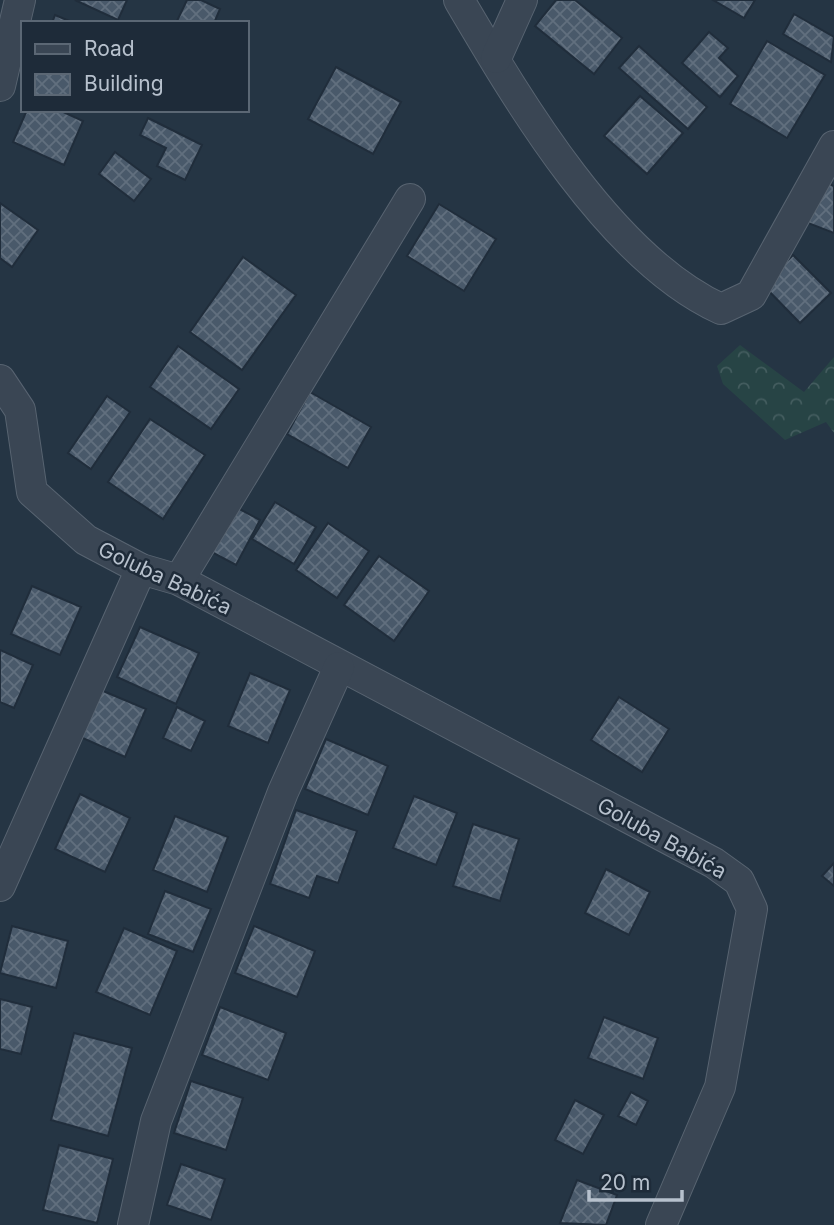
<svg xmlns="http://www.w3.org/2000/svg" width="834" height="1225" viewBox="0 0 834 1225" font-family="Inter,sans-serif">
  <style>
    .forest { fill: url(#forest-crowns) }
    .building { fill: url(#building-cross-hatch); stroke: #202d3b; stroke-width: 2 }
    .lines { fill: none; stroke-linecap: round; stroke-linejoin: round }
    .street-casing { stroke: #586471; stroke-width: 32 }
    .street { stroke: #3a4654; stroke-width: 30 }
    .labels { text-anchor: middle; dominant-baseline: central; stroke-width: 5; stroke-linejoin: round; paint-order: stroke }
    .street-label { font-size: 21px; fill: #b7c1cd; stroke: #1e2b39 }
  </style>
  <defs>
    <pattern id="forest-crowns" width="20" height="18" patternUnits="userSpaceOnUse" patternTransform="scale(1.75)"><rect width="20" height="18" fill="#274445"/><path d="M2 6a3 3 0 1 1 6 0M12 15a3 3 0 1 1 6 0" fill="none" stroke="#445d5f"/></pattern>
    <pattern id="building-cross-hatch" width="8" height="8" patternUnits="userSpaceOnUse" patternTransform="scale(1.75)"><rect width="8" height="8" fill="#49596a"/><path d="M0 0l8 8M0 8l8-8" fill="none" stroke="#616f7e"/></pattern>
  </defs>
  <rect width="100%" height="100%" fill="#253544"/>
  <polygon class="forest" points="740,345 804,392 834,357 834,433 826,422 785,440 723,384 717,366"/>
  <g class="building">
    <polygon points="75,0 127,0 118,20"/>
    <polygon points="187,0 201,0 220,9 214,23 176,23"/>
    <polygon points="556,0 575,0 622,38 594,74 535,26"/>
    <polygon points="713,0 755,0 744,18"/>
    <polygon points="794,14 834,37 831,62 783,34"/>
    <polygon points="55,15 74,23 52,23"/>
    <polygon points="709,32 728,48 719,58 738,76 720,97 682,63"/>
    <polygon points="767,41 825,75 787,138 730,104"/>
    <polygon points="639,46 707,107 688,129 619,68"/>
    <polygon points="336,67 401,102 373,154 308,119"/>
    <polygon points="640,96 683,133 647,174 604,136"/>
    <polygon points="27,110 59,110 83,121 64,165 13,142"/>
    <polygon points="148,118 202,145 185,180 157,166 166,148 140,135"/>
    <polygon points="115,152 151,179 134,201 99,174"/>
    <polygon points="825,182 834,186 834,233 808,223"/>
    <polygon points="0,203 38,230 12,267 0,258"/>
    <polygon points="439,204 496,239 464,291 407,256"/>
    <polygon points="793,255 831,293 800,323 763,285"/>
    <polygon points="243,257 296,295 242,370 190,332"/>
    <polygon points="178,346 239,389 211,429 150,387"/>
    <polygon points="310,392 371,427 348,468 287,434"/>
    <polygon points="107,396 130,412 91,469 68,453"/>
    <polygon points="150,419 205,455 163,519 108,482"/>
    <polygon points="275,502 316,527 294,564 252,539"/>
    <polygon points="230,504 260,520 236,565 206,549"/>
    <polygon points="328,523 369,551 337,598 296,570"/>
    <polygon points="379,556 429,591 394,641 344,605"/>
    <polygon points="32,586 81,607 60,655 11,634"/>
    <polygon points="140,627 199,653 176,704 117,677"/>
    <polygon points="0,650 33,665 14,708 0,702"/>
    <polygon points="250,673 290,690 268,743 228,726"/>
    <polygon points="96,688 146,709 125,757 76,735"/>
    <polygon points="619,697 669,729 642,772 591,740"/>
    <polygon points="177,707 205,721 191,751 163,738"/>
    <polygon points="326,739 388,766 368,815 305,789"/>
    <polygon points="80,794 130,818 105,872 55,849"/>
    <polygon points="414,796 457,813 436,865 393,848"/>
    <polygon points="296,810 357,831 338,883 317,876 309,898 270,884"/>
    <polygon points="175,816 228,837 207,892 153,870"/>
    <polygon points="473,824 519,839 500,901 453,886"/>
    <polygon points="834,863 834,886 822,876"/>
    <polygon points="606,869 650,892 629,935 585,913"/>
    <polygon points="165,891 211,909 193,952 148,934"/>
    <polygon points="12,926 68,941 56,988 0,973"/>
    <polygon points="254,926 315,951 297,997 235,973"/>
    <polygon points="124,928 177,951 150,1015 96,992"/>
    <polygon points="0,999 32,1007 21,1054 0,1049"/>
    <polygon points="220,1007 286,1033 268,1080 202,1055"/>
    <polygon points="604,1017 658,1038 643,1079 588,1058"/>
    <polygon points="74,1033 132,1048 108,1136 51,1120"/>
    <polygon points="191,1081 243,1098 226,1150 174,1133"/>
    <polygon points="631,1092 648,1101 636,1125 618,1116"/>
    <polygon points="575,1100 604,1115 583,1154 555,1140"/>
    <polygon points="59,1145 113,1159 97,1223 43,1210"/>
    <polygon points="181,1164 225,1179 211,1220 167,1205"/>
    <polygon points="577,1180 617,1195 606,1225 560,1223"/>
  </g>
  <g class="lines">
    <g class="street-casing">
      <g id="street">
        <path d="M 459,0 C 519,102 611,259 721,309 L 751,295 L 834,146"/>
        <polyline points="496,58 522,0"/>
        <polyline points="0,86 20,0"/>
        <polyline points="0,380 20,410 32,492 86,540 141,569 179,580 714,863 739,881 752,909 720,1087 661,1225"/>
        <polyline points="179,580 410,199"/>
        <polyline points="0,886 141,569"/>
        <polyline points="133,1225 156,1121 283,792 339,667"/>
      </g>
    </g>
    <use href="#street" class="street"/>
  </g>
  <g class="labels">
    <g class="street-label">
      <text transform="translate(165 578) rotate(25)">Goluba Babića</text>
      <text transform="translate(662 838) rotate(29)">Goluba Babića</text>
    </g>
  </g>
  <rect x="21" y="21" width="228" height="91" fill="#1e2b39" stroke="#5b6774" stroke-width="2"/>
  <rect x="35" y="44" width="35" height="10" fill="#3a4654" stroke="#5b6774" stroke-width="2"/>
  <text x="84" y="56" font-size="21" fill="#b7c1cd">Road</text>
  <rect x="35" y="74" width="35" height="21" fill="url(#building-cross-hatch)" stroke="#5b6774" stroke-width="2"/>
  <text x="84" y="91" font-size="21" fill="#b7c1cd">Building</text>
  <path d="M589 1190v10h93v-10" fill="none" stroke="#b7c1cd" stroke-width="3.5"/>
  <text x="600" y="1190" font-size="21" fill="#b7c1cd" stroke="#1e2b39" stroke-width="5" paint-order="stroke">20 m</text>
</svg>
